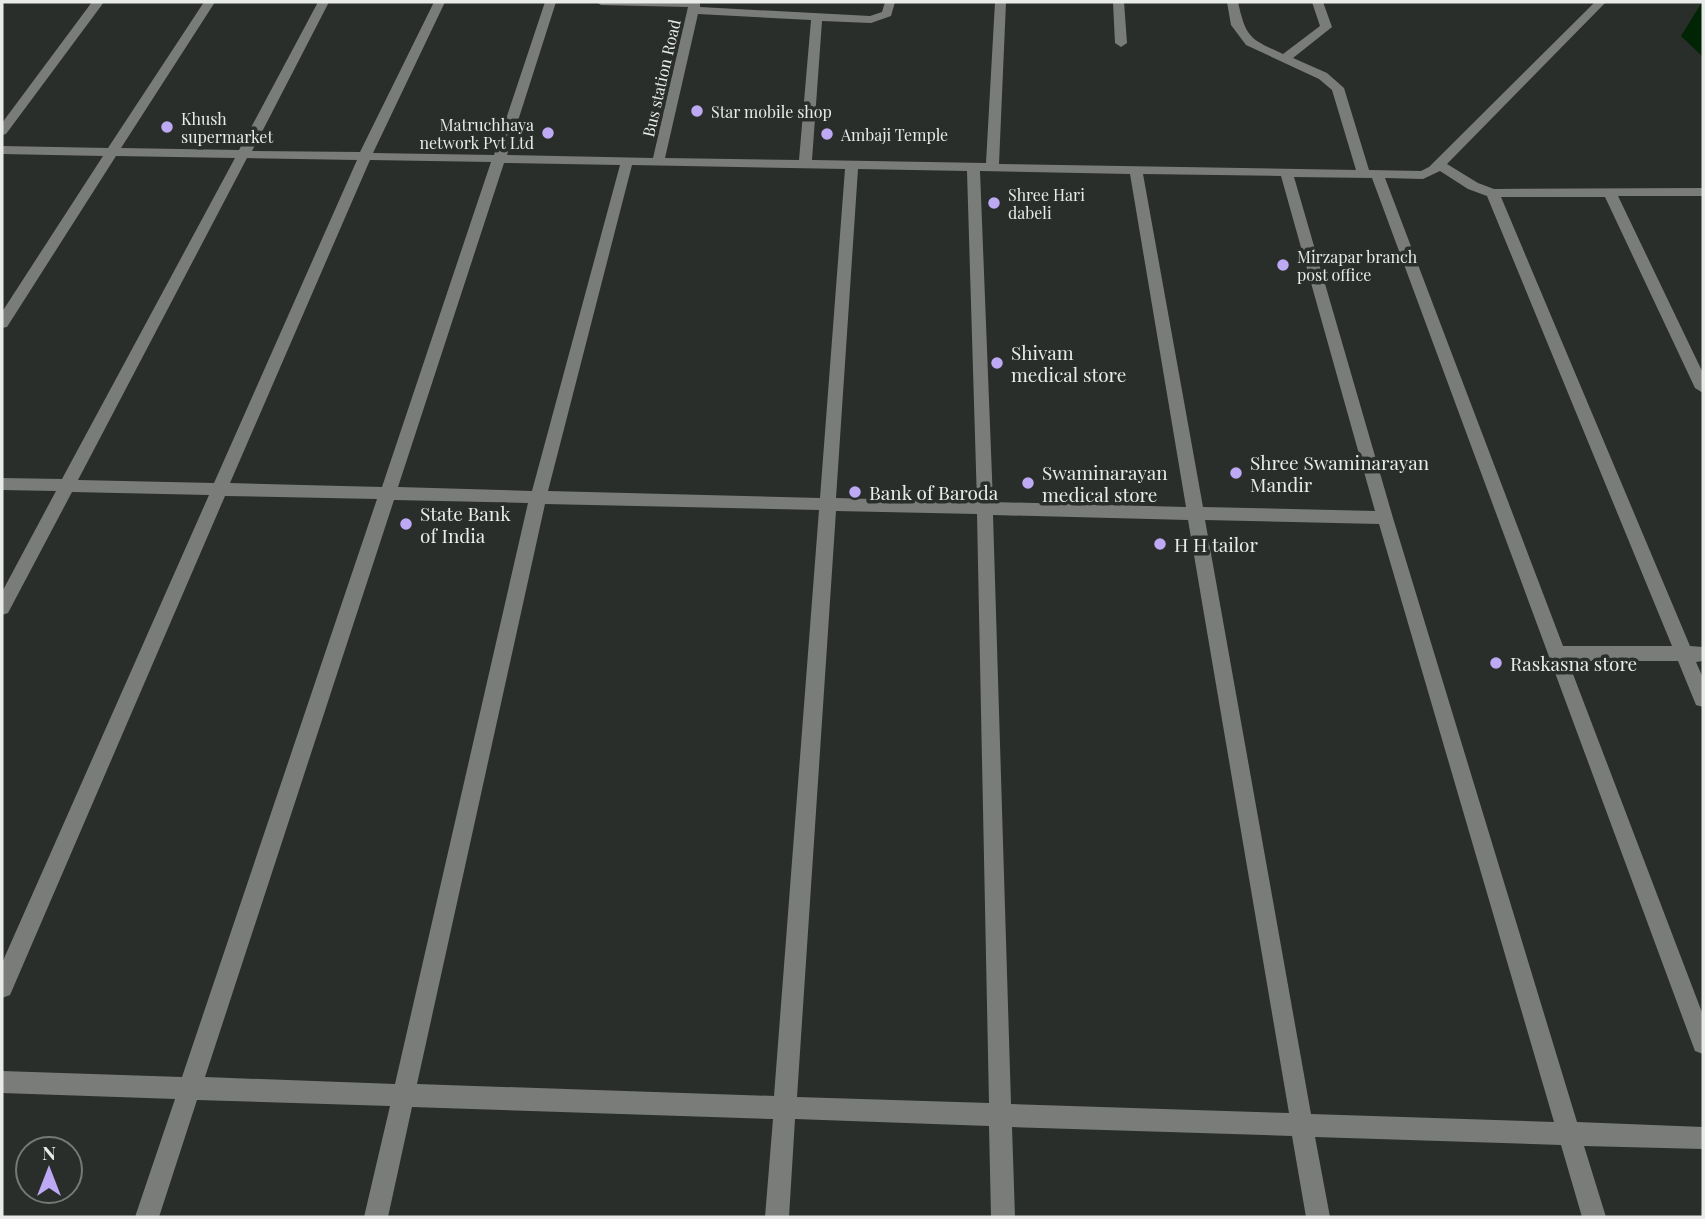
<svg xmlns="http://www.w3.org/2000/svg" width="1705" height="1219" viewBox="0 0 1705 1219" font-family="'Playfair Display',serif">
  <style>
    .water { fill: #002404 }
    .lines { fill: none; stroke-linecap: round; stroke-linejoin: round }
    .minor { fill: #7a7c7a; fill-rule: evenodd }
    .poi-dot { fill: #bea9f5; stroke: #2a2e2a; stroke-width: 2.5 }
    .labels { text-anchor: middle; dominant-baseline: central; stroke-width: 7; stroke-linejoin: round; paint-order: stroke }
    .far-street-label { font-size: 16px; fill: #e9ebe9; stroke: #2a2e2a }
    .far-poi-label { font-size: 16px; fill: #e9ebe9; stroke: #2a2e2a; text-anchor: start }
    .poi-label { font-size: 19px; fill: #e9ebe9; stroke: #2a2e2a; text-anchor: start }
  </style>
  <rect width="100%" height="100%" fill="#2a2e2a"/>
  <polygon class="water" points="1702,2 1703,2 1703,57 1681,36"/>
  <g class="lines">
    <g class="minor">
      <polygon points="92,2 104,2 6,134 2,135 2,123"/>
      <path d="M 204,2 L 215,2 L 121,148 L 239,150 L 318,2 L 329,2 L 252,151 L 360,152 L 434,2 L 445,2 L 373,153 L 494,155 L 545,2 L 556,2 L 507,155 L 653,158 L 688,7 L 601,5 L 596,2 L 700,2 L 700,7 L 870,16 L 882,12 L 885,2 L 895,2 L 891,16 L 871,23 L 822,21 L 812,160 L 986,163 L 995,2 L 1006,2 L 999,164 L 1356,170 L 1332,90 L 1319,79 L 1246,45 L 1231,25 L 1227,2 L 1238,2 C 1246,38 1250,39 1283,54 L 1320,26 L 1312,2 L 1323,2 L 1332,27 L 1293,58 L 1327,73 L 1344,88 L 1369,170 L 1421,171 L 1429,167 L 1595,2 L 1606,2 L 1447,164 L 1478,183 L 1494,189 L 1703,188 L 1703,196 L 1618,196 L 1703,373 L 1703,393 L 1695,388 L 1605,197 L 1501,197 L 1690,646 L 1703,647 L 1703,661 L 1696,662 L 1703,678 L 1703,707 L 1696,705 L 1678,661 L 1568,661 L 1703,1015 L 1703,1054 L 1695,1051 L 1692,1043 L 1372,178 L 1294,177 L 1393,518 L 1577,1122 L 1703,1127 L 1703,1149 L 1584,1146 L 1606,1217 L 1582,1217 L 1561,1145 L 1315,1137 L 1330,1217 L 1306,1217 L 1292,1136 L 1012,1127 L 1015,1217 L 991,1217 L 989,1126 L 795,1119 L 789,1217 L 765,1217 L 773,1119 L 412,1107 L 388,1217 L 364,1217 L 390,1106 L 197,1100 L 159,1217 L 135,1217 L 175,1099 L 2,1093 L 2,1071 L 182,1077 L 377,499 L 225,496 L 10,995 L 2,998 L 2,963 L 209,495 L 72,492 L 8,613 L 2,615 L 2,592 L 56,491 L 2,490 L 2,478 L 62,479 L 235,158 L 116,156 L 7,327 L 2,328 L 2,312 L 103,156 L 2,154 L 2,146 L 108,148 ZM 698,14 L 811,20 L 799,160 L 665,158 ZM 247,158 L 357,160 L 214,483 L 78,480 ZM 370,160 L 491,162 L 382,487 L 230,483 ZM 504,163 L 620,165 L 532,491 L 398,487 ZM 632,165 L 845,169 L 820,498 L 548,491 ZM 858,169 L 967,171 L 977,502 L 836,498 ZM 980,171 L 1130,174 L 1186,507 L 993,502 ZM 1440,171 L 1468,189 L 1487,196 L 1672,646 L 1563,646 L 1385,178 L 1423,179 ZM 1143,174 L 1281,176 L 1375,511 L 1203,507 ZM 394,500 L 528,503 L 395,1084 L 205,1077 ZM 545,504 L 819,510 L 774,1096 L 417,1084 ZM 836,511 L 977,514 L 989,1103 L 797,1097 ZM 993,515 L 1188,520 L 1289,1113 L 1011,1104 ZM 1205,520 L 1379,524 L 1554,1122 L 1311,1114 Z"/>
      <polygon points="1113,2 1124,2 1127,43 1121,47 1115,43"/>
    </g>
  </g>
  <g class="poi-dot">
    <circle cx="697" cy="111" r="7"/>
    <circle cx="167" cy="127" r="7"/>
    <circle cx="548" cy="133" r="7"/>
    <circle cx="827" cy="134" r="7"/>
    <circle cx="994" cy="203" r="7"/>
    <circle cx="1283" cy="265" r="7"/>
    <circle cx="997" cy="363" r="7"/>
    <circle cx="1236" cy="473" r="7"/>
    <circle cx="1028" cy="483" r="7"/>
    <circle cx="855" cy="492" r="7"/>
    <circle cx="406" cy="524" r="7"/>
    <circle cx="1160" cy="544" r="7"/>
    <circle cx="1496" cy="663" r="7"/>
  </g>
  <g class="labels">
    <g class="far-street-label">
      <text transform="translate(661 78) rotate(-77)">Bus station Road</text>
    </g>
    <g class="far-poi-label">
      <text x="711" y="111">Star mobile shop</text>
      <text x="181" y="118">Khush<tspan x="181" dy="18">supermarket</tspan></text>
      <text x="534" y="124" text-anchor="end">Matruchhaya<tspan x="534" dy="18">network Pvt Ltd</tspan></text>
      <text x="841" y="134">Ambaji Temple</text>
      <text x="1008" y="194">Shree Hari<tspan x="1008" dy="18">dabeli</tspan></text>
      <text x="1297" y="256">Mirzapar branch<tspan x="1297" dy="18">post office</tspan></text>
    </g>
    <g class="poi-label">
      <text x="1011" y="352">Shivam<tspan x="1011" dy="22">medical store</tspan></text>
      <text x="1250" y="462">Shree Swaminarayan<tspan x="1250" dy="22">Mandir</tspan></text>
      <text x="1042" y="472">Swaminarayan<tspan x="1042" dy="22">medical store</tspan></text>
      <text x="869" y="492">Bank of Baroda</text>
      <text x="420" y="513">State Bank<tspan x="420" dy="22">of India</tspan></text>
      <text x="1174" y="544">H H tailor</text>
      <text x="1510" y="663">Raskasna store</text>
    </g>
  </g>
  <rect width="1705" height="1219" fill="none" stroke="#e9ebe9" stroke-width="7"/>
  <g transform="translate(49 1170)"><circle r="33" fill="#2a2e2a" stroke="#767a76" stroke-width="2"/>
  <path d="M0-5L12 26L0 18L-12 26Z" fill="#bea9f5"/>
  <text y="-10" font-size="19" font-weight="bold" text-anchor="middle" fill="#e9ebe9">N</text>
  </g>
</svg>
